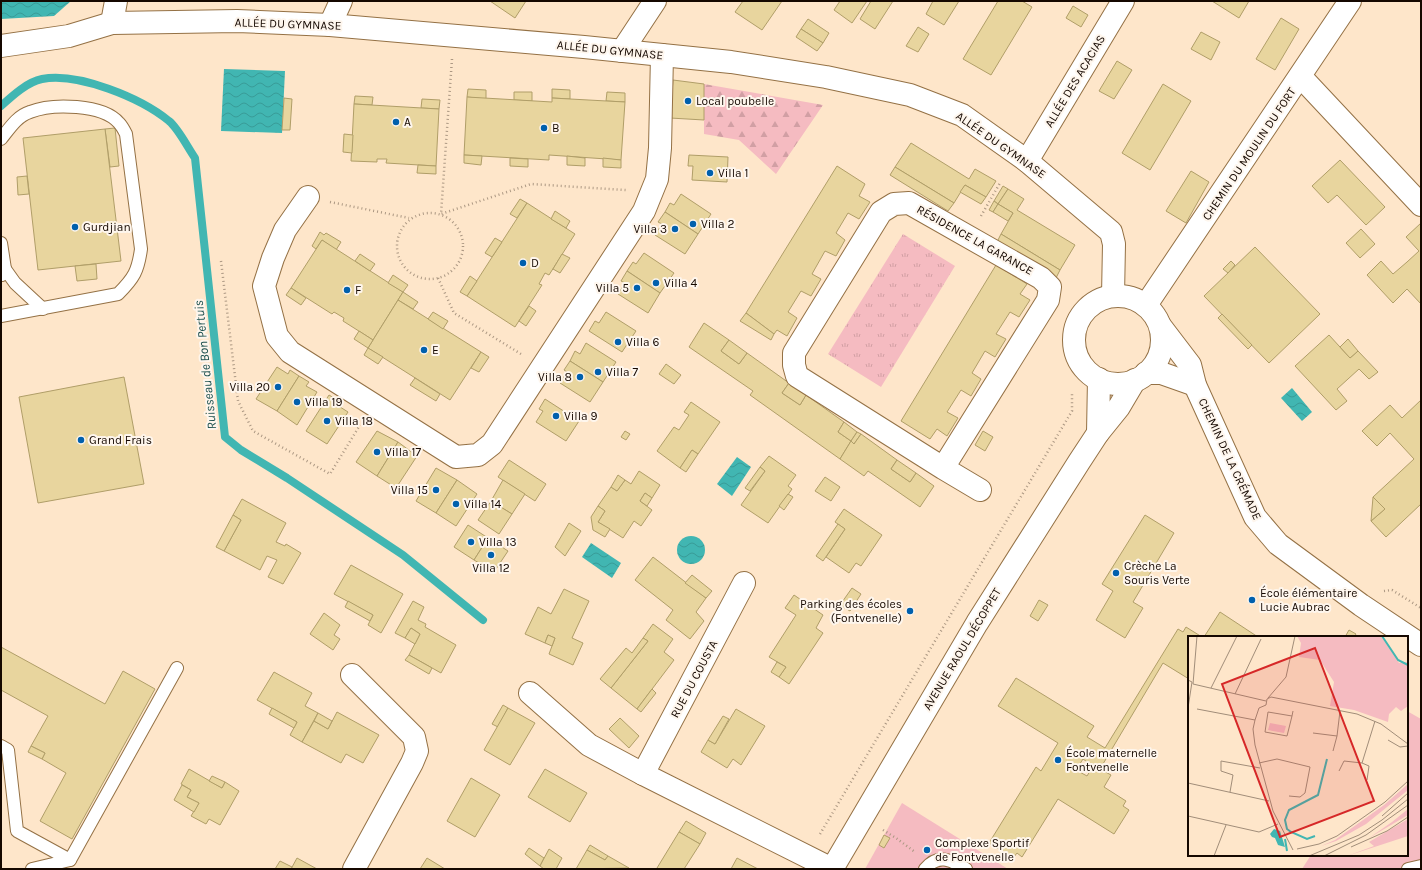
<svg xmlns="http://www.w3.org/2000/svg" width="1422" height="870" viewBox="0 0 1422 870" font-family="Karla,sans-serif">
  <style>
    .forest { fill: url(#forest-firs) }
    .park { fill: url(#park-tufts) }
    .pitch { fill: #f5bbc1 }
    .water { fill: url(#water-waves) }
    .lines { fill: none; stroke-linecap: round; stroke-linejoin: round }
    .stream { stroke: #41b6b2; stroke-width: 8 }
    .building { fill: #e8d59e; stroke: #b09e68; fill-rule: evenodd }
    .lane-casing { stroke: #947145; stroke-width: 14 }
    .street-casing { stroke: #947145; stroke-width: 24 }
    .path { stroke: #ac9883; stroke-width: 2.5; stroke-dasharray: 1 3; stroke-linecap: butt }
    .lane { stroke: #fff; stroke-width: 12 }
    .street { stroke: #fff; stroke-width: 22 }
    .poi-dot { fill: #0060ad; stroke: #fef6ed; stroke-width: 1.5 }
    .labels { text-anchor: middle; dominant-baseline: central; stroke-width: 4; stroke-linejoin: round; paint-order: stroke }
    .street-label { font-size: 12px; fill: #150800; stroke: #fef6ed }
    .poi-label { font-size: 12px; fill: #150800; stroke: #fef6ed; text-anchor: start }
    .water-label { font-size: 13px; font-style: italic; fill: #1f514f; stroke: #fef6ed }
    .inset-river { fill: none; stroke: #41b6b2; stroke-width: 2 }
    .inset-road { fill: none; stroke: #a18d79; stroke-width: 1 }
    .view { fill: #d62828; fill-opacity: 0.15; stroke: #d62828; stroke-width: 2 }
    .inset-edge { fill: none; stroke: #150800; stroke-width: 2 }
  </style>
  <defs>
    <pattern id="forest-firs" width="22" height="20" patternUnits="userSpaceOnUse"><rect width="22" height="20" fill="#f5bbc1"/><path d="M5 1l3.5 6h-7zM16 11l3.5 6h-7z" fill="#d19fa4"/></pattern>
    <pattern id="park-tufts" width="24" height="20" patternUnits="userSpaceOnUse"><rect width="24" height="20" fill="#f5bbc1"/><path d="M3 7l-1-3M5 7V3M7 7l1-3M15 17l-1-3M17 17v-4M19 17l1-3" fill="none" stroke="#d19fa4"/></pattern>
    <pattern id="water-waves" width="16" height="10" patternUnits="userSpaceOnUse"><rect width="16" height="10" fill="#41b6b2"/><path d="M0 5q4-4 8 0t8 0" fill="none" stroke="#389b97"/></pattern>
  </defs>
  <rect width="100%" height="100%" fill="#fee6ca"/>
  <polygon class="forest" points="704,84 823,105 776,174 739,140 704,134"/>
  <polygon class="park" points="903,234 955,266 881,387 828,354"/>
  <g class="pitch">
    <polygon points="1407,711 1421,719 1421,869 1302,869 1311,855 1407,855"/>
    <polygon points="902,803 1008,869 865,869"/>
  </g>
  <g class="water">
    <polygon points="1,1 71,1 54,16 1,19"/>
    <polygon points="224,69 285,71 282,133 221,131"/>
    <polygon points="1292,388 1312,412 1302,421 1281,398"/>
    <polygon points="737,457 751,467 732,496 717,484"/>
    <circle cx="691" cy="550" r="14"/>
    <polygon points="591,543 621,563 612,578 582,557"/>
  </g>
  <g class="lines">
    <path class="stream" d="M 1,106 C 12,96 27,82 42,79 C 78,72 141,98 169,121 C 178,128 188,148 195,158 L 225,437 L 241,450 L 287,478 L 403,555 L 483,620"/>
  </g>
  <g class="building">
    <polygon points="490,1 526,1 515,18"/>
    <polygon points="743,1 782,1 762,30 735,12"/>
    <polygon points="840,1 867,1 852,23 834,10"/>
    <polygon points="871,1 893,1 875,29 860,19"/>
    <polygon points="933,1 959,1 944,25 926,14"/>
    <polygon points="998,1 1022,1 1032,7 991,75 963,59"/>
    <polygon points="1212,1 1249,1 1239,18"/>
    <polygon points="1073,6 1088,15 1081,27 1066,18"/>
    <polygon points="1281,18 1299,29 1275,70 1256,59"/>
    <polygon points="808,19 829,33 823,43 801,29"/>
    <polygon points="918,27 929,34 918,52 906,46"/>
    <polygon points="801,29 823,43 817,51 796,37"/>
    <polygon points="1201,32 1220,42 1211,60 1191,49"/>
    <polygon points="1117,61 1132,70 1114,99 1099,91"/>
    <polygon points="673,80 704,84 704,120 670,118"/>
    <polygon points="1163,84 1191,101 1150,170 1122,153"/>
    <polygon points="468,89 486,90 486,99 467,97"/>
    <polygon points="552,89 570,90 570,99 552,98"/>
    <polygon points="514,92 532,92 532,101 514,100"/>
    <polygon points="607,92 625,93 625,102 606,101"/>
    <polygon points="355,96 373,97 372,105 354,104"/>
    <polygon points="467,97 552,102 552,98 625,102 621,160 549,155 549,160 464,155"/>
    <polygon points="284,98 292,99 290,130 282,130"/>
    <polygon points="422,99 440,100 439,109 421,108"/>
    <polygon points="354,104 439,109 436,166 386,163 387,159 377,159 377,162 351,161"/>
    <polygon points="115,128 119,166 110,167 105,129"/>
    <polygon points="105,129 121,261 38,270 23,138"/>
    <polygon points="344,134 353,135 352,153 343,152"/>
    <polygon points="911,143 969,179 975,169 996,181 986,197 965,185 954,203 895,167"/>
    <polygon points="464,155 482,156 481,165 464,163"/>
    <polygon points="689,155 728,157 727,182 692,180 693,166 688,166"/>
    <polygon points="567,156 585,158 585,166 567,165"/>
    <polygon points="510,158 528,159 528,167 510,166"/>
    <polygon points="603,158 621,160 621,168 603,167"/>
    <polygon points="1340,160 1385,207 1366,225 1337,195 1328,203 1312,186"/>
    <polygon points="418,165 436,166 436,174 417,173"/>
    <polygon points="837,166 865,184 859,196 870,202 859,219 848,213 836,233 845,240 836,256 825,251 812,274 821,279 811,296 801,291 788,312 797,318 787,336 777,330 774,334 746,313"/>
    <polygon points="895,167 954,203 948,211 890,175"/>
    <polygon points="1191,171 1209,182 1186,223 1166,211"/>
    <polygon points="27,176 29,194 18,195 17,177"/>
    <polygon points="965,185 986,197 981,204 960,192"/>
    <polygon points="1003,186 1008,189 998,204 994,201"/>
    <polygon points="1008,189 1024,199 1017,210 1075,245 1060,270 1001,234 1013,213 998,204"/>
    <polygon points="681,194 711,214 698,234 665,212 670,203 674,205"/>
    <polygon points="520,199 527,203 517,218 510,214"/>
    <polygon points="994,201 998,204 993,212 989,210"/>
    <polygon points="527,203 575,234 549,275 545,273 539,284 542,285 515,327 467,296"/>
    <polygon points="998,204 1013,213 1008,221 993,212"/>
    <polygon points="555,211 570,221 566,228 551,219"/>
    <polygon points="665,212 698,234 685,254 655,235 662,224 658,222"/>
    <polygon points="1421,223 1421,304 1407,289 1393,303 1367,275 1381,261 1393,274 1407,262 1419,251 1406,237"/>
    <polygon points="1361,229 1375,244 1360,258 1346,243"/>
    <polygon points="320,232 324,235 326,233 341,242 336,250 322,240 316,249 312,246"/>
    <polygon points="1001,234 1060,270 1056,278 997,242"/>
    <polygon points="495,238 502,242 492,257 485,253"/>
    <polygon points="322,240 403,292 373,340 343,321 344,318 334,312 332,314 291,288"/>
    <polygon points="1255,247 1320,314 1269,363 1204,296"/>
    <polygon points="644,253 674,273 660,293 627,271 633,262 636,264"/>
    <polygon points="360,254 375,264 370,271 355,261"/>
    <polygon points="562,254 570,258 560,273 553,269"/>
    <polygon points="1231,261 1235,265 1228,273 1223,269"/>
    <polygon points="96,264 97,279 77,281 75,266"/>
    <polygon points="996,265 1027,284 1020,294 1030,300 1019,317 1010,312 996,334 1006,339 995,357 985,351 972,373 981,379 971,396 961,390 947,412 958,418 947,436 937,429 930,439 901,421"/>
    <polygon points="627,271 660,293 648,313 618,294 625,283 621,281"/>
    <polygon points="393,275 408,285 403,292 388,283"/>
    <polygon points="470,276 477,281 467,296 460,292"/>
    <polygon points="291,288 306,298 301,305 286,295"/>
    <polygon points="403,292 418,302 413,309 398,300"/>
    <polygon points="398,300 481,352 450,400 368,348"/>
    <polygon points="529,306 536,311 526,326 519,321"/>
    <polygon points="433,312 448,321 443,329 428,319"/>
    <polygon points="606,312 636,331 622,352 589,331 595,321 599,323"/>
    <polygon points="746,313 774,334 771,340 740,321"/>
    <polygon points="1222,314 1252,345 1248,349 1218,318"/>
    <polygon points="704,323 729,340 721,351 739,364 747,353 789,383 782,393 800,405 806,395 844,422 838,432 851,441 840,459 750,395 753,391 689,347"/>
    <polygon points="359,331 373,340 368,348 354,339"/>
    <polygon points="1329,335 1350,358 1358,351 1378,372 1369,379 1359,369 1337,389 1347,401 1336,410 1295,366"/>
    <polygon points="1348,339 1358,351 1350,358 1340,347"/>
    <polygon points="729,340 747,353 739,364 721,351"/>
    <polygon points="586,343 616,362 603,382 570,361 575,351 580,354"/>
    <polygon points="368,348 383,357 378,364 364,355"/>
    <polygon points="481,352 489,357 479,372 471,368"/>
    <polygon points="570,361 603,382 590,402 560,383 567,372 564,370"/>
    <polygon points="666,364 681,375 674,384 659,374"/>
    <polygon points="277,367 288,374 290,370 299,376 277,411 256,399"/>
    <polygon points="299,376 309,382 306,386 317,392 297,425 277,411"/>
    <polygon points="124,377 144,484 38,503 19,397"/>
    <polygon points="415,378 440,394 436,401 410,385"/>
    <polygon points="789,383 806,395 800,405 782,393"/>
    <polygon points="329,395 339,401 337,405 348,412 327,444 306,431"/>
    <polygon points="545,399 579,421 566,441 536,422 543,411 539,409"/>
    <polygon points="1421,400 1421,504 1386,537 1371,521 1385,509 1373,497 1414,459 1390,433 1377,446 1362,431 1390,405 1402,418"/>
    <polygon points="691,402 720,422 698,454 692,450 680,468 657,451 674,427 679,430 689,415 684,412"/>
    <polygon points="844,422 857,432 851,441 838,432"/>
    <polygon points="377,431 398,442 377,476 356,462"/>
    <polygon points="625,431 630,434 626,440 621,437"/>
    <polygon points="983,431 993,437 985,451 975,445"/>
    <polygon points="857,432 861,434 854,444 851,441"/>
    <polygon points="861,434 897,460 891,469 910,482 916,473 934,486 920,507 868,471 864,476 840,459 851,441 854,444"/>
    <polygon points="398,442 417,456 396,488 377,476"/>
    <polygon points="692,450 698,454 686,472 680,468"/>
    <polygon points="769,456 796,475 788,486 792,489 768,523 741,505 765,471 760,467"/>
    <polygon points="509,460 546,484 535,501 498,477"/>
    <polygon points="897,460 916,473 910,482 891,469"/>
    <polygon points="760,467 765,471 750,491 745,488"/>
    <polygon points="436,468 457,480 436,513 416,501"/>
    <polygon points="639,471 660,485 652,498 645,493 640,501 652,510 641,526 634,521 623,538 598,522 605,511 598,506 611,487 617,491 625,480 631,484"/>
    <polygon points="618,475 625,480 617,491 611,487"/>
    <polygon points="825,477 840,487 831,501 815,491"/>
    <polygon points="457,480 477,494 456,526 436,513"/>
    <polygon points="503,480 525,494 512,514 491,501"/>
    <polygon points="645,493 652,498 647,506 640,501"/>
    <polygon points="788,494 793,497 784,510 779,506"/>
    <polygon points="1373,497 1385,509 1371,521"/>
    <polygon points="242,499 286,523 276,542 285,546 286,544 301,553 283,584 268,577 277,560 267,556 260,570 224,551 241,520 233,515"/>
    <polygon points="491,501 512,514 499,534 478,520"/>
    <polygon points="598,506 605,511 598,522 610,529 605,537 593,530 591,517"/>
    <polygon points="844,509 882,535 861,566 856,563 849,573 826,557 845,529 835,522"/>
    <polygon points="233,515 241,520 224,551 216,547"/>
    <polygon points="1145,515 1174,533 1133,602 1143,608 1125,638 1096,620 1113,591 1102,584"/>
    <polygon points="569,523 581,531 565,556 555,547"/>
    <polygon points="838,524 845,529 823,561 816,556"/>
    <polygon points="468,525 488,538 474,560 454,547"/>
    <polygon points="488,538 508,551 494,572 474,560"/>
    <polygon points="653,557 706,598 696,612 704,621 690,639 666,620 673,610 635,580"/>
    <polygon points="351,565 403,594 381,633 368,625 373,615 334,594"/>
    <polygon points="692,575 712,591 706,598 685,583"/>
    <polygon points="852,588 861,594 850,611 840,605"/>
    <polygon points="564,589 589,601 572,638 583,643 573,665 549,654 555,638 548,635 545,643 525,634 538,607 551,614"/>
    <polygon points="794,595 823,615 816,628 823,633 789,684 779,677 786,667 769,657 796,615 785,608"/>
    <polygon points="1039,600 1048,605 1038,621 1030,616"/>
    <polygon points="348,601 373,615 370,621 345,607"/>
    <polygon points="413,601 424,607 418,620 426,624 425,627 456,645 441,673 409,655 420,634 411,628 405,638 395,633"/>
    <polygon points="1220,612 1258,637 1204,637"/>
    <polygon points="324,613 340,625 334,635 340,639 333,650 310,634"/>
    <polygon points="653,624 673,639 664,652 674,660 637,709 611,688 648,641 643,638"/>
    <path d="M 1186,627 L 1202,637 L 1189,637 L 1189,679 L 1163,663 L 1100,769 L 1111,775 L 1104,787 L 1126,801 L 1123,806 L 1129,810 L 1114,834 L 1058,799 L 1022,857 L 1017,853 L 1013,858 L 989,843 L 1036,767 L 1041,771 L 1058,743 L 998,706 L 1016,678 L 1094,726 L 1087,737 L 1105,748 L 1178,629 L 1183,632 ZM 1083,759 L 1093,766 L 1087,776 L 1076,770 Z"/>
    <polygon points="411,628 420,634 415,644 405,638"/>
    <polygon points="1349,630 1356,634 1354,637 1345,637"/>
    <polygon points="548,635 555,638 552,646 545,643"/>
    <polygon points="643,638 648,641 611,688 600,679 626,648 632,653"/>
    <polygon points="1,647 105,704 123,671 155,689 72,839 40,821 66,773 42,759 45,753 31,746 48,716 1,690"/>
    <polygon points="409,655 432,668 429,674 405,660"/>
    <polygon points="777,662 786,667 779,677 771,672"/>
    <polygon points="274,672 312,693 305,706 318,713 302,742 290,735 297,722 257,700"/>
    <polygon points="652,689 656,693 641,712 637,709"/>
    <polygon points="503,705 508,708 498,727 492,724"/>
    <polygon points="272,708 297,722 294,728 269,714"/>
    <polygon points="508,708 535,723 510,765 484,750"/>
    <polygon points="736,709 765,726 741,765 733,759 727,768 701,752 708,740 715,744"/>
    <polygon points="337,712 379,735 363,763 346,754 341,763 302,742 314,721 328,729"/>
    <polygon points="318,713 332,721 328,729 314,721"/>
    <polygon points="723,716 729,719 715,744 708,740"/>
    <polygon points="620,718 639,736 629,748 609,729"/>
    <polygon points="31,746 45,753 42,759 28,752"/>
    <polygon points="189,769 222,788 225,782 239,791 220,825 209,819 206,824 191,816 199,803 187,797 191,790 181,784"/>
    <polygon points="545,769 587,793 570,822 528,797"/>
    <polygon points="212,776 225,782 222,788 209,781"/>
    <polygon points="471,778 500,795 475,837 447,821"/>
    <polygon points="182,785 191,790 187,797 199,803 194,812 174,800"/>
    <polygon points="686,821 706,833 700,844 679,832"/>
    <polygon points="679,832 700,844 684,869 659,869 657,868"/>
    <polygon points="884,835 890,838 884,848 879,845"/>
    <polygon points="590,845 608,856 605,860 587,850"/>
    <polygon points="529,848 544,858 540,866 525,854"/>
    <polygon points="549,849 562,858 556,869 544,869 540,866"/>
    <polygon points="587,850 605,860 608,856 629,868 576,869"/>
    <polygon points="297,858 317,869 291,869"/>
    <polygon points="427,858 445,869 420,869"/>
    <polygon points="737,858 758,869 731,869"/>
    <polygon points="280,861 292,867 291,869 275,869"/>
  </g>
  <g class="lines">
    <g class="lane-casing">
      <g id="lane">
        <path d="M 1,139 C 9,129 17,116 30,112 C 52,103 103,104 119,123 C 122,126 124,130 126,134 L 141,249 C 138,271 134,278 118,294 L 1,316"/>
        <polyline points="1,243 5,269 2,275"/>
        <polyline points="5,269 15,283 43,309"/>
        <polyline points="1,746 8,750 17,831 70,860 177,668"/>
        <polyline points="32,869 70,860"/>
        <path d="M 925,869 C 938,853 951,860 966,869"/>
        <polyline points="1408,869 1421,866"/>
      </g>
    </g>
    <g class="street-casing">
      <g id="street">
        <polyline points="112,23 116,1"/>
        <polyline points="330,25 341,1"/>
        <polyline points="1,46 69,36 112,23 237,21 330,25 584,47 731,62 826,77 910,95 962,115 1027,161 1111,232 1114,244 1113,296"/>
        <polyline points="622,51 655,1"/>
        <polyline points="1301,77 1421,205"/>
        <polyline points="1027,161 1123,1"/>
        <polyline points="308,197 285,230 273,258 264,286 277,336 290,352 456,457 478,455 492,444 644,211 657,179 660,148 662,55"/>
        <circle cx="1118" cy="340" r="44"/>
        <polyline points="1146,305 1350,1"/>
        <polyline points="1161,327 1190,365 1195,385 1255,517 1278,544 1361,605 1421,645"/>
        <polyline points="1146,373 1161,373 1195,385"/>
        <polyline points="1098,433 1099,379"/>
        <polyline points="943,468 797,376 794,365 794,353 881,212 894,204 909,203 1041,278 1050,287 1048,300 943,468 980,490"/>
        <polyline points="744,583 643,774 832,869"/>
        <polyline points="352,675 414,737 417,751 412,763 354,869"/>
        <polyline points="530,693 589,745 643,774"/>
        <polyline points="832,869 977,623 1079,462 1098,433 1119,407 1135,380"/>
      </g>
    </g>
    <g class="path">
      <polyline points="452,59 441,214 531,184 626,190"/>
      <polyline points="330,202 409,218"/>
      <circle cx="430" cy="246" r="33"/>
      <polyline points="981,216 1000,183"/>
      <polyline points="221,261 238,401 253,431 330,474 360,425"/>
      <polyline points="438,278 454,313 521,354"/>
      <polyline points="1384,591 1392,590 1421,608"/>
      <polyline points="883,830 896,838 915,852"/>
      <polyline points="820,834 1072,411 1072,393"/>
    </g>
    <use href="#lane" class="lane"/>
    <use href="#street" class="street"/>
  </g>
  <g class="poi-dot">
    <circle cx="688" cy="101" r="4"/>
    <circle cx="396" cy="122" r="4"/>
    <circle cx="544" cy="128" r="4"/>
    <circle cx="710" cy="173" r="4"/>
    <circle cx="693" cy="224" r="4"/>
    <circle cx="75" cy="227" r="4"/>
    <circle cx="675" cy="229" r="4"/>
    <circle cx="523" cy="263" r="4"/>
    <circle cx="656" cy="283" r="4"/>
    <circle cx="637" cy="288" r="4"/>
    <circle cx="347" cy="290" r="4"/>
    <circle cx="618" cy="342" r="4"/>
    <circle cx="424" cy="350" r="4"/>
    <circle cx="598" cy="372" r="4"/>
    <circle cx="580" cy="377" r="4"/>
    <circle cx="278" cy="387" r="4"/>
    <circle cx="297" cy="402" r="4"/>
    <circle cx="556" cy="416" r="4"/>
    <circle cx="327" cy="421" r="4"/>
    <circle cx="81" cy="440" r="4"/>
    <circle cx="377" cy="452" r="4"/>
    <circle cx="436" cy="490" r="4"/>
    <circle cx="456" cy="504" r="4"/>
    <circle cx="471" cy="542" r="4"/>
    <circle cx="491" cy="555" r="4"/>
    <circle cx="1116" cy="573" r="4"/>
    <circle cx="1252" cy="600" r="4"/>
    <circle cx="910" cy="611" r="4"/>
    <circle cx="1058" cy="760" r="4"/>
    <circle cx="927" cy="850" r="4"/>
  </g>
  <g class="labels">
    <g class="street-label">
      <text transform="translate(288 24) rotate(2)">ALLÉE DU GYMNASE</text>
      <text transform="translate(610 50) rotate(6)">ALLÉE DU GYMNASE</text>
      <text transform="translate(1075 81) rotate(-59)">ALLÉE DES ACACIAS</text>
      <text transform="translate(1001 145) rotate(35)">ALLÉE DU GYMNASE</text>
      <text transform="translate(1249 154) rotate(-56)">CHEMIN DU MOULIN DU FORT</text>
      <text transform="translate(975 240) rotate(29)">RÉSIDENCE LA GARANCE</text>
      <text transform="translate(1230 459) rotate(65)">CHEMIN DE LA CRÉMADE</text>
      <text transform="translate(962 649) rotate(-59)">AVENUE RAOUL DÉCOPPET</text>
      <text transform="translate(694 679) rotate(-62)">RUE DU COUSTA</text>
    </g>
    <g class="poi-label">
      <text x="696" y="101">Local poubelle</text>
      <text x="404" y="122">A</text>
      <text x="552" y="128">B</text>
      <text x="718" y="173">Villa 1</text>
      <text x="701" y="224">Villa 2</text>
      <text x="83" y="227">Gurdjian</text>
      <text x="667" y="229" text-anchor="end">Villa 3</text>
      <text x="531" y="263">D</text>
      <text x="664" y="283">Villa 4</text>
      <text x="629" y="288" text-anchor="end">Villa 5</text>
      <text x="355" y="290">F</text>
      <text x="626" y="342">Villa 6</text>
      <text x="432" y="350">E</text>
      <text x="606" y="372">Villa 7</text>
      <text x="572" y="377" text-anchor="end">Villa 8</text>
      <text x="270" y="387" text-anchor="end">Villa 20</text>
      <text x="305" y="402">Villa 19</text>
      <text x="564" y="416">Villa 9</text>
      <text x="335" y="421">Villa 18</text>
      <text x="89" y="440">Grand Frais</text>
      <text x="385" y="452">Villa 17</text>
      <text x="428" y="490" text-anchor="end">Villa 15</text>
      <text x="464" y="504">Villa 14</text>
      <text x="479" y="542">Villa 13</text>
      <text x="1124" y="566">Crèche La<tspan x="1124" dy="14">Souris Verte</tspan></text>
      <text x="491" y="568" text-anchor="middle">Villa 12</text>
      <text x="1260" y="593">École élémentaire<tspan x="1260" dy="14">Lucie Aubrac</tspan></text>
      <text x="902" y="604" text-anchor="end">Parking des écoles<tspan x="902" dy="14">(Fontvenelle)</tspan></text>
      <text x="1066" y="753">École maternelle<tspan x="1066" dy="14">Fontvenelle</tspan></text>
      <text x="935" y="843">Complexe Sportif<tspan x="935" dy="14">de Fontvenelle</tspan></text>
    </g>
    <g class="water-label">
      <text transform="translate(205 365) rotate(-96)">Ruisseau de Bon Pertuis</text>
    </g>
  </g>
  <g transform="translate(1188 636)">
    <rect width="220" height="220" fill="#fee6ca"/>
    <path d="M 220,148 L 220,154 L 178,188 L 148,205 L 133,210 L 147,204 L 196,169 ZM 220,173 L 220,179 L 181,202 L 204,186 ZM 220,183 L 220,200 L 159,220 L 186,210 L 181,206 Z" fill="#f5bbc1"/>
    <path d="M 82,87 L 98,90 L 96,97 L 80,94 Z" fill="#f5bbc1"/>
    <path d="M 109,0 L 193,0 L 211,27 L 220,26 L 220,70 L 213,75 L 208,71 L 201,78 L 200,86 L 166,74 L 142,70 L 146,46 L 132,24 L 111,21 L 113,7 Z" fill="#f5bbc1"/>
    <path d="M 86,193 L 92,195 L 97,211 L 90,209 L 87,202 L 84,201 L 82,198 Z" fill="#41b6b2"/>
    <path class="inset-river" d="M 194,0 L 210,24 L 220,29M 127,200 L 119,203 L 103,196 L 99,193 L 97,184 L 101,174 L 130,159 L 139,123M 97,203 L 99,215"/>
    <path class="inset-road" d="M 9,0 L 5,48 L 78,65M 0,44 L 4,46 L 0,72M 23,52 L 49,0M 47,58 L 73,3M 80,62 L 98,41 L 107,0M 78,69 L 71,72 L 67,84 L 65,93 L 67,109 L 85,175 L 105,214M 78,69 L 79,63 L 83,61 L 169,78 L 193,88 L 220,108M 9,73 L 67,84M 104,80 L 99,100 L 77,96 L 80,76 L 104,80 L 105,75M 125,97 L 149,100 L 152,75M 200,104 L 212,111 L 220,110M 145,115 L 149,100M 71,127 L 89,123 L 122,131 L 117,157 L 112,161 L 101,160M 151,135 L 156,125 L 174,127M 179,144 L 181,130 L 174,127 L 187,85M 0,147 L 81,165M 42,156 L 45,139 L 33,135 L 33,125 L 72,132M 0,180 L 71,196 L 90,188M 194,180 L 220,157M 163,211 L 199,195 L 220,181M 109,213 L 131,208 L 149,200 L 197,166 L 220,145M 26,220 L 38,189M 121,220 L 171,199 L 194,184 L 220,163M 136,220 L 178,199 L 220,169"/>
    <path class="view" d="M 127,12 L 186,165 L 92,201 L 34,48 Z"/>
    <rect width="220" height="220" class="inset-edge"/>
  </g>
  <rect width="1422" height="870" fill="none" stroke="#150800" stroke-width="4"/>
</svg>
